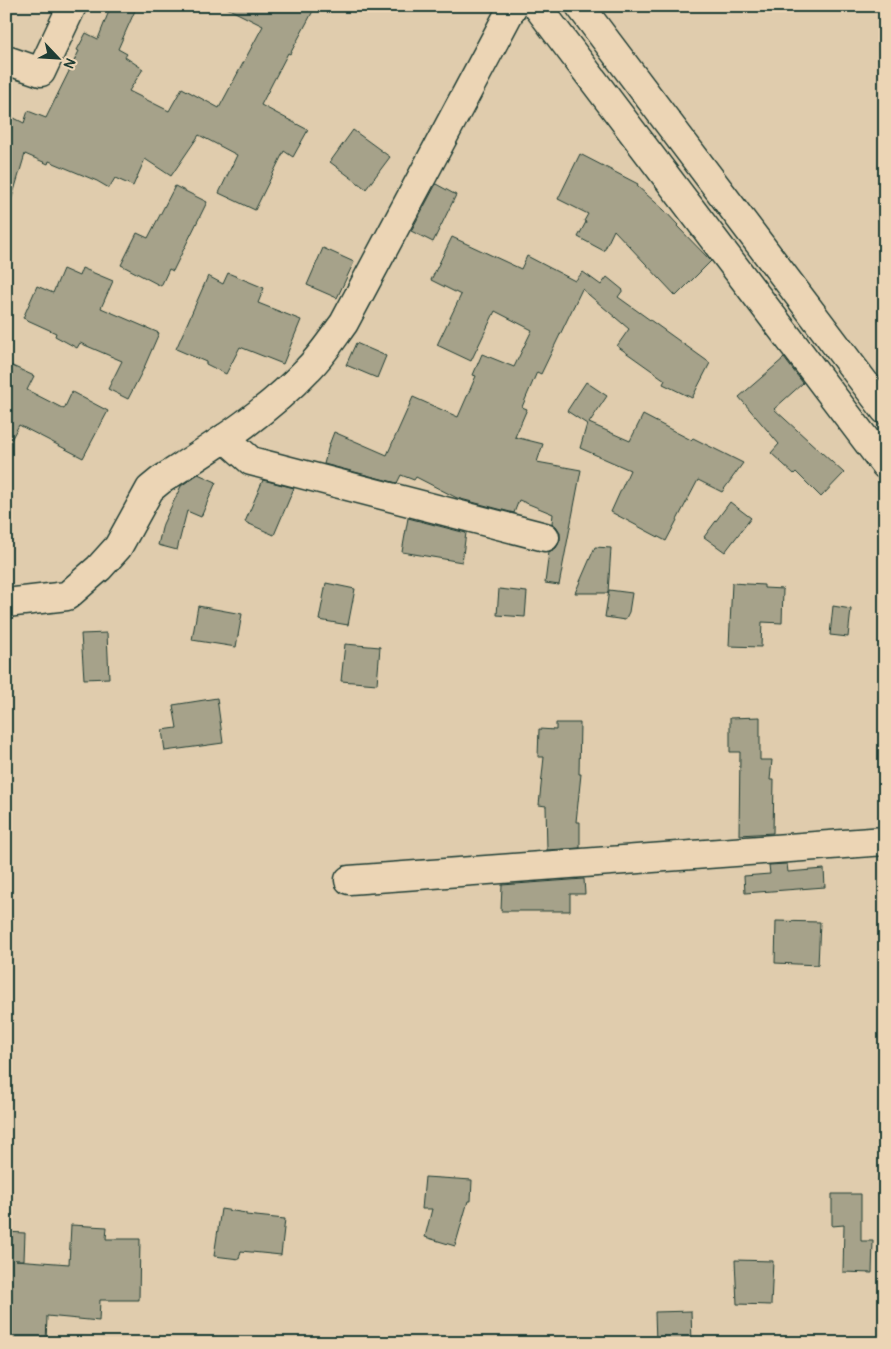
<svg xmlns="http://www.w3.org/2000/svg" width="891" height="1349" viewBox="0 0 891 1349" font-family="Pangolin,sans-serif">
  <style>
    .building { fill: #a6a28a; stroke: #1f3d34 }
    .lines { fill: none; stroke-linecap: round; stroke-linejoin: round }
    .minor-casing { stroke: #1f3d34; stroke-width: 31 }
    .major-casing { stroke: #1f3d34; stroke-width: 31 }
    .minor { stroke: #ecd5b5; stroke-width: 28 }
    .major { stroke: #ecd5b5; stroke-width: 28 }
  </style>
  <rect width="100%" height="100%" fill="#e0ccad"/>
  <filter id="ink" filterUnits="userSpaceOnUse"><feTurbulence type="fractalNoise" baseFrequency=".02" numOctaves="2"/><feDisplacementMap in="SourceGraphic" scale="10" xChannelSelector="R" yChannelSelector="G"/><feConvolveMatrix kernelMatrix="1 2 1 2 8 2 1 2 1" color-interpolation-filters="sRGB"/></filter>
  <g filter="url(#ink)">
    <g class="building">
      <polygon points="111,6 137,6 118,49 127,54 125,57 143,69 129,91 169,111 182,88 219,108 263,26 223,6 303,6 313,11 290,54 288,53 261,105 308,130 293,157 284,151 255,210 219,193 237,155 199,135 171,176 145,159 133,186 115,178 109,188 97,181 49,161 48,164 25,154 11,201 6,200 6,114 24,123 28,111 46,118 79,51 77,50 86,33 98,39"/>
      <polygon points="353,130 390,157 366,189 330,162"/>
      <polygon points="580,154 638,184 637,186 664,210 678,225 677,226 711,261 676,296 614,230 604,251 578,237 586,222 584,221 588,214 558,199"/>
      <polygon points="436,184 456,195 433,242 411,231"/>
      <polygon points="175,186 207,202 173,271 169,269 161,286 121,265 137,233 148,238"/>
      <polygon points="452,237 521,269 527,256 575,281 583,272 601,285 607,277 623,290 618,297 710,363 692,398 663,384 665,380 617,346 629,329 582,289 541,374 537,372 522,407 527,409 515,437 543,444 537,462 581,470 559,585 545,583 549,552 556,548 560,540 560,532 556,526 552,523 553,514 519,500 514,513 457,498 416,477 414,480 401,475 397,483 324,464 329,445 334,432 387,455 413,397 458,417 476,376 473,375 482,354 514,367 532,330 495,311 471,361 437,345 461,295 431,280"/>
      <polygon points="323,248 354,262 337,298 307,285"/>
      <polygon points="82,268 113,281 101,308 159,333 143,370 128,399 108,389 122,361 80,343 77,348 55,336 56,333 23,318 37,286 53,293 63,269 79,276"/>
      <polygon points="228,273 264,288 258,303 301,320 283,364 240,347 226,374 206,364 206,362 176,349 208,276 223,284"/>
      <polygon points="356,343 386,356 377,378 346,365"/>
      <polygon points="784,358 803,383 774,409 844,473 821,497 796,472 794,474 771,453 779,444 739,397"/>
      <polygon points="6,363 34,376 27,390 64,409 72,392 108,411 83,458 19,425 6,449"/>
      <polygon points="586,382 607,396 589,423 630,441 643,415 691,440 693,438 743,463 722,492 698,480 666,541 611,512 630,470 580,448 587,424 567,411"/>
      <polygon points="198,474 216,482 201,517 187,511 177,550 158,545 163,524 181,486"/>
      <polygon points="263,480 294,488 274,535 245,522"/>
      <polygon points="730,502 751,518 725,552 704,537"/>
      <polygon points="408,518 466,533 462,562 402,552"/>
      <polygon points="595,547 611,548 608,593 575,593"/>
      <polygon points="326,583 355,589 348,625 319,620"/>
      <polygon points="732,583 764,585 764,588 783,589 782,623 762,622 761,647 729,646"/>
      <polygon points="499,589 527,592 525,617 497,615"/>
      <polygon points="609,590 632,593 629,612 625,620 605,617"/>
      <polygon points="198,606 242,614 236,647 192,640"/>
      <polygon points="833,606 851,609 848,637 830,635"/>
      <polygon points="107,633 109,678 84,679 81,634"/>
      <polygon points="345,644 380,647 377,684 341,681"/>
      <polygon points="217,698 223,743 165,751 162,730 177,728 173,705"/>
      <polygon points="760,717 760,760 772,760 770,780 774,780 773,833 739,835 740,752 730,752 730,718"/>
      <polygon points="556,723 580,723 579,774 581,774 576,822 580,822 580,848 547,850 546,806 539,805 544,757 538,757 539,729 556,730"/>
      <polygon points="787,864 788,872 824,869 825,887 745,893 744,876 770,874 769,865"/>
      <polygon points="584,879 585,894 570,894 570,911 501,911 502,885"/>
      <polygon points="776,921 820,922 818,965 775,963"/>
      <polygon points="425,1177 472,1180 471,1201 468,1201 455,1246 425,1237 432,1209 422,1209"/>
      <polygon points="832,1194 861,1194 861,1241 873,1241 872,1273 843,1272 844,1225 832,1226"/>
      <polygon points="221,1209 246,1213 246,1215 285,1219 281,1255 241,1251 239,1259 214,1256"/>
      <polygon points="71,1225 107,1227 106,1239 140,1239 139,1300 100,1300 99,1321 47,1316 46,1343 9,1343 10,1309 6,1309 8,1259 6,1259 6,1232 25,1233 24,1260 15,1260 69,1264"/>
      <polygon points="735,1260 773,1261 771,1305 737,1304"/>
      <polygon points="691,1311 692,1343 656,1343 655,1312"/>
    </g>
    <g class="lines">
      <g class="minor-casing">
        <g id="minor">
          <polyline points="6,60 41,72 72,6"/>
          <polyline points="225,438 251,461 545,537"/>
          <path d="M 6,603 L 67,596 L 99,568 L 118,547 L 150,489 L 161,480 C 212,447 266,414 308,369 C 322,355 333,338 344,323 L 513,6"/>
          <polyline points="349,880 885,841"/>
        </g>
      </g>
      <g class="major-casing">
        <g id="major">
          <polyline points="537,6 885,465"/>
          <polyline points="580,6 885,410"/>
        </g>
      </g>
      <use href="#minor" class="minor"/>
      <use href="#major" class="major"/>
    </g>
  </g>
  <rect width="891" height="1349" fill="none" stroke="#ecd5b5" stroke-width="25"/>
  <rect x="12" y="12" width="866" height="1324" fill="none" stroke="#1f3d34" stroke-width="2" filter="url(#ink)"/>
  <g transform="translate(58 58) rotate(115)" stroke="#ecd5b5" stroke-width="4" paint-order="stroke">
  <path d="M0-4L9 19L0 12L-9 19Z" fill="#1f3d34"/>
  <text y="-8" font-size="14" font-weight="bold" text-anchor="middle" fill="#1f3d34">N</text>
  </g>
</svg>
